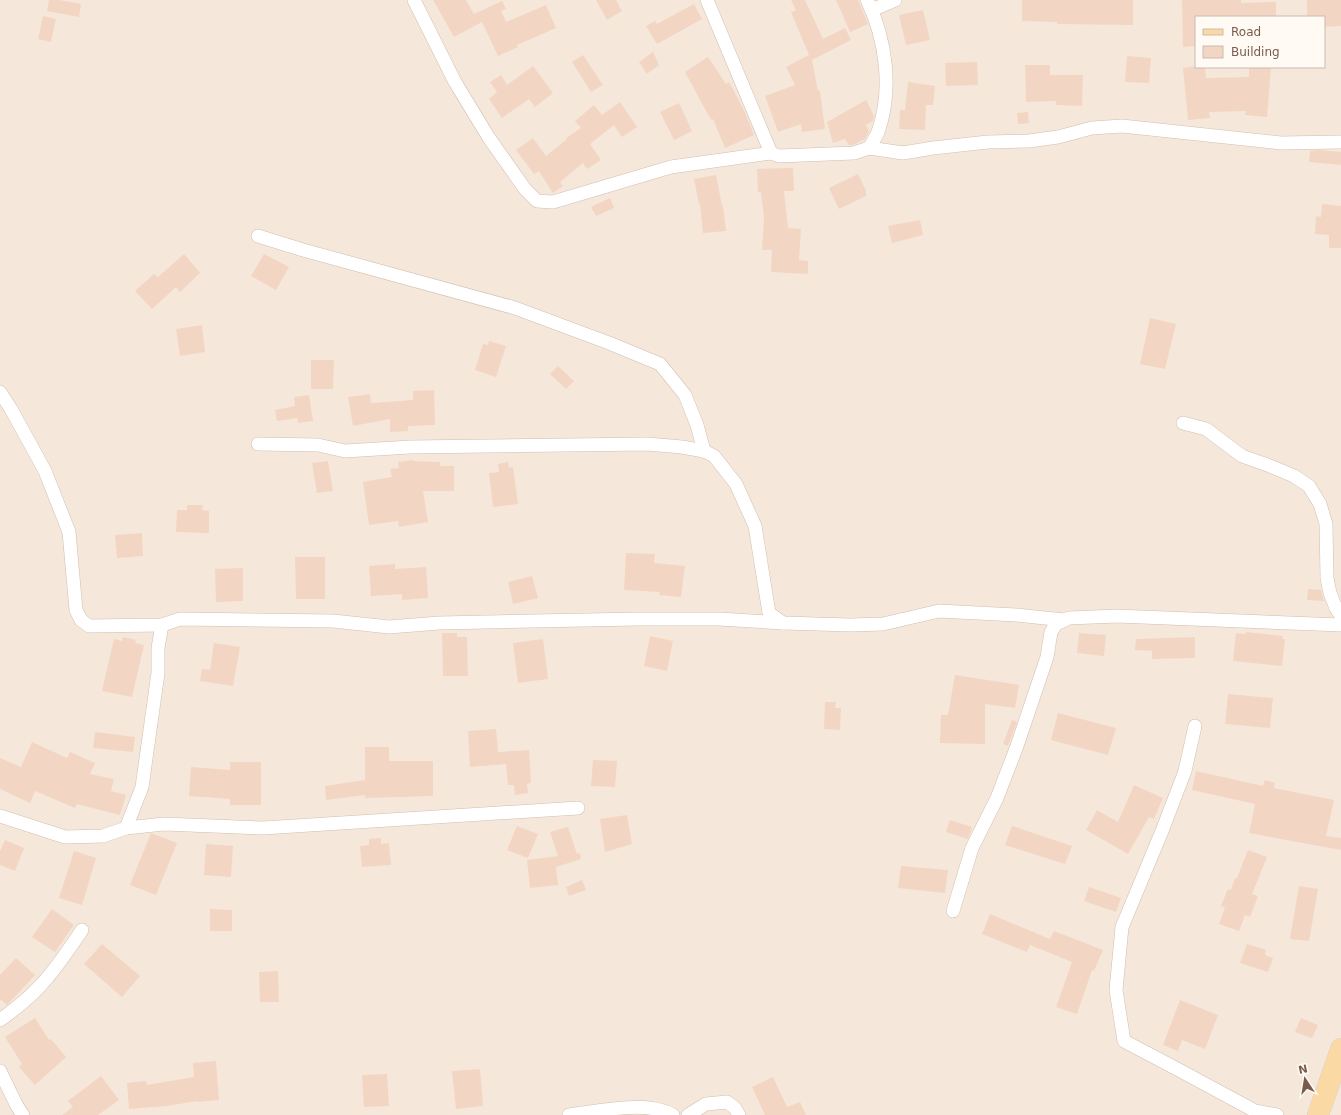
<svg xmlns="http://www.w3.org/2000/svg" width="1341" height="1115" viewBox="0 0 1341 1115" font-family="'DejaVu Sans',sans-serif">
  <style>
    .residential { fill: #f5e8da; fill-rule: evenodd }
    .building { fill: #f3d5c3 }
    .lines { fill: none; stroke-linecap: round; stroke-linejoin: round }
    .minor-casing { stroke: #d1beb0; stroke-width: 14 }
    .primary-casing { stroke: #dad1cd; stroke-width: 22 }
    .minor { stroke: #fff; stroke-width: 13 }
    .primary { stroke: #fbd9a5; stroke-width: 21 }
  </style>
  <rect width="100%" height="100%" fill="#fdf6ec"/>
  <path class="residential" d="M 0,0 L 1341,0 L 1341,1115 L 0,1115 ZM 1196,17 L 1324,17 L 1324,67 L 1196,67 Z"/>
  <g class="building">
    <polygon points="49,0 60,0 81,4 79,17 47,11"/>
    <polygon points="433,0 466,0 474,14 502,1 506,9 501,11 506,22 546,5 556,28 517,45 518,47 498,56 482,22 454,37"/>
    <polygon points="596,0 616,0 622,11 607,20"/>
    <polygon points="791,0 805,0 823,39 845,28 851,40 812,60 818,91 820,91 825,129 802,132 801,124 778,132 765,96 795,85 786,67 809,55 791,12 796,10"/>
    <polygon points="836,0 858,0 868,24 850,32"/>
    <polygon points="1022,0 1133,0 1133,25 1057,24 1057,22 1022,21"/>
    <polygon points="1182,0 1241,0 1241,3 1276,2 1276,17 1196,17 1196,46 1183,47"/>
    <polygon points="1307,0 1341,0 1341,26 1324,27 1324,17 1307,17"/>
    <polygon points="694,4 702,19 657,44 646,26 655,21 657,24"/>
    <polygon points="923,10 930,40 906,45 899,15"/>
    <polygon points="43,16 56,19 51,42 38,39"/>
    <polygon points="653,52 659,65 647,74 639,62"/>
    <polygon points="583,55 603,85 591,92 572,62"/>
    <polygon points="1127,56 1151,58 1149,83 1125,82"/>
    <polygon points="708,57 726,84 729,82 743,108 754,135 725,148 713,119 711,120 685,72"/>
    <polygon points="977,62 978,85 946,86 945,63"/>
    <polygon points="1025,65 1050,65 1050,75 1083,75 1082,106 1056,105 1056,101 1026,102"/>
    <polygon points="533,66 553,93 535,107 529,99 502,118 489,99 497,92 490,82 501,75 507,85"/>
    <polygon points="1196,66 1205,67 1206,78 1249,77 1249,67 1271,67 1267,117 1245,115 1246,111 1209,112 1210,118 1188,120 1183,68"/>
    <polygon points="908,82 935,86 933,105 926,105 925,130 899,129 900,110 905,110"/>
    <polygon points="866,100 874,116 873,121 866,125 869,132 865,139 853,145 849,145 845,139 833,143 827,122"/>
    <polygon points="620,102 637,127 622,137 614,125 590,144 601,160 587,169 583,163 560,182 563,186 553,193 539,171 534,174 516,150 533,138 546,156 567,139 566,138 581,128 575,121 594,105 602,115"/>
    <polygon points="679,103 692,131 674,140 660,112"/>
    <polygon points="1028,112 1029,123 1018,124 1017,113"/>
    <polygon points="1319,150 1341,152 1341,165 1309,162 1310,151"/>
    <polygon points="793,168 794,191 784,191 788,228 801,229 799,260 808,261 808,274 771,272 772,250 762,250 764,217 761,192 758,192 757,169"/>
    <polygon points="858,174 866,191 866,196 839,209 829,188"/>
    <polygon points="716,175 722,206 723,206 726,231 703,233 700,204 699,204 694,179"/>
    <polygon points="610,198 614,208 596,216 591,207"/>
    <polygon points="1322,204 1341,206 1341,248 1329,248 1329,235 1315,234 1316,216 1321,217"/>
    <polygon points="920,220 923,235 892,243 888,226"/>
    <polygon points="184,254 200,273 180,292 176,287 152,309 135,291 154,274 158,277"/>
    <polygon points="264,254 289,267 276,290 251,276"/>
    <polygon points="1150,318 1176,324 1165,369 1140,364"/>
    <polygon points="202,325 205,352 180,356 176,329"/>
    <polygon points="489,341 506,346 496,377 475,370 483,344 488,345"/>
    <polygon points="311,360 334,360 333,389 311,389"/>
    <polygon points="558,366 574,381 566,389 550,374"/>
    <polygon points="434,390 435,425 408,426 408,431 390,432 390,419 353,426 348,397 370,394 371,403 413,400 413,391"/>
    <polygon points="309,395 313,421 298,423 297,418 277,421 275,410 295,406 294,397"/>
    <polygon points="413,460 413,461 440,462 440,466 454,466 454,491 423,491 428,522 399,527 398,521 369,525 363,482 392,477 390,469 399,468 398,462"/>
    <polygon points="328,461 333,491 317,493 312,463"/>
    <polygon points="508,462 509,468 513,467 518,504 493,507 489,473 499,472 498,464"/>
    <polygon points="187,505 203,505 202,510 209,511 209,533 176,532 177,510 187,510"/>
    <polygon points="142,533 143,556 117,558 115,535"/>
    <polygon points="626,553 655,554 654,563 685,566 681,597 659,595 660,592 624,590"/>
    <polygon points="295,557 325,557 325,599 296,599"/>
    <polygon points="395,564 395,569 426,567 428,598 402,600 402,594 371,596 369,566"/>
    <polygon points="243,568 243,601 216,602 215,569"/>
    <polygon points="532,576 538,598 513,604 508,582"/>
    <polygon points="1308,589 1321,590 1324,601 1307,600"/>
    <polygon points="1246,632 1283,636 1282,639 1285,639 1282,666 1233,661 1236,633 1246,634"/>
    <polygon points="442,633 457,633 457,637 467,637 468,676 443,676"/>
    <polygon points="1079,633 1106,635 1104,656 1077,653"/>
    <polygon points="650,636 673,641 667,671 644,666"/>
    <polygon points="123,637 136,640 135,643 144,645 132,697 102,691 114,639 122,641"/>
    <polygon points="1195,637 1195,658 1152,659 1152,651 1135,650 1136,639"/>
    <polygon points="543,639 548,679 518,683 513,643"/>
    <polygon points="214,643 240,647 233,686 200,681 202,669 210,670"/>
    <polygon points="955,675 1019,685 1015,708 985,704 985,744 940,743 941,715 948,715"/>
    <polygon points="1228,694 1273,698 1270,728 1225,724"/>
    <polygon points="825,702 836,702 835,708 841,708 840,730 824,729"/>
    <polygon points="1058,713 1116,728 1108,755 1051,740"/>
    <polygon points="1012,720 1017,722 1008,746 1003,744"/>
    <polygon points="496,729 498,752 529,750 531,783 527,784 528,793 515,795 514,785 508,785 506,764 470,767 468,731"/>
    <polygon points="95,732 135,737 133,752 93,748"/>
    <polygon points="32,742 67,758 70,752 95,763 90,774 114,779 111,791 126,795 120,815 77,804 75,808 35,791 30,803 0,789 0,758 21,767"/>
    <polygon points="365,747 389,747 389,761 433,761 433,796 365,798 365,795 326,800 325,786 365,780"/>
    <polygon points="593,760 617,761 615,787 591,786"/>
    <polygon points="230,762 261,762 261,805 230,805 230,799 189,796 191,767 230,770"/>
    <polygon points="1196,771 1263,786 1265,780 1275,783 1274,788 1334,800 1326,836 1341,838 1341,850 1249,833 1255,804 1192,790"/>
    <polygon points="1134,785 1163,798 1154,819 1149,817 1128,854 1086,830 1097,810 1118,822"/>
    <polygon points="627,815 632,844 605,852 600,819"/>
    <polygon points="950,820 972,827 968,839 946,832"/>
    <polygon points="517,826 538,834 528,858 507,850"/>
    <polygon points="1012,826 1072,846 1065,864 1005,845"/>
    <polygon points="568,827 577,854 580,853 581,859 556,867 558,885 530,888 527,860 558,856 550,832"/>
    <polygon points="151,833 177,843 156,895 130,885"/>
    <polygon points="381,838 381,844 389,843 391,865 362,867 360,846 369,845 369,839"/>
    <polygon points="5,840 24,848 15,871 0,865 0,851"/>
    <polygon points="206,844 233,846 231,877 204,875"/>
    <polygon points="1248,850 1267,857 1252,894 1258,896 1250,917 1245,915 1239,931 1219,924 1225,908 1221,906 1228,889 1231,890 1235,878 1237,878"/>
    <polygon points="74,851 96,858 82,905 59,898"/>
    <polygon points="901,866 948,870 945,893 898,888"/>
    <polygon points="582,880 586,890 569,896 566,887"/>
    <polygon points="1299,886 1318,889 1309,941 1290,939"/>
    <polygon points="1089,887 1121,898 1116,912 1084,901"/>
    <polygon points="52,909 74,925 55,952 32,937"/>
    <polygon points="210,909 232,910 232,931 210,931"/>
    <polygon points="990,914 1050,939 1054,931 1103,950 1094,971 1092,970 1077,1014 1056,1007 1072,962 1030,945 1027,952 982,934"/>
    <polygon points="102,944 140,976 122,997 84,964"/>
    <polygon points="1247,944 1266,950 1265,955 1273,958 1268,972 1240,963"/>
    <polygon points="16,958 35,975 7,1005 0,999 0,975"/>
    <polygon points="278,971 279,1002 260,1002 259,972"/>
    <polygon points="1180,1000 1218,1015 1205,1049 1182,1040 1178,1051 1163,1045"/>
    <polygon points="35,1018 49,1040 51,1039 66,1057 35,1085 19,1067 22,1064 5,1037"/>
    <polygon points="1301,1018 1318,1025 1312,1038 1295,1032"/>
    <polygon points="216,1061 219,1100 197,1102 197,1101 167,1106 129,1109 127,1083 146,1081 147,1085 194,1077 193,1063"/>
    <polygon points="480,1069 483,1106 456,1109 452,1071"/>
    <polygon points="387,1074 389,1106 364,1107 362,1075"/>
    <polygon points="101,1076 119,1100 98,1115 62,1115 73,1107 68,1101"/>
    <polygon points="773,1077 787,1107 800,1102 806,1115 765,1115 752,1087"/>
  </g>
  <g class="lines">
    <g class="minor-casing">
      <g id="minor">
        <polyline points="414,0 455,82 489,138 525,189 537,201 553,202 671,167 771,153 779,156 854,153 869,148 903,153 933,148 988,142 1029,141 1058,137 1092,128 1122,126 1281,143 1341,142"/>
        <polyline points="707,0 771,153"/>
        <path d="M 867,0 C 886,39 893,90 878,132 C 876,137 872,143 869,148"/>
        <polyline points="872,10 895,0"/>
        <polyline points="258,236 303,250 515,308 609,343 660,364 685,395 697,425 704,451"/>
        <polyline points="0,392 11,409 45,471 69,532 76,610 81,620 89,626 162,625 180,619 333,621 389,627 439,623 638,619 719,619 783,623 850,625 883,624 939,611 1016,615 1064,620"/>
        <polyline points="1183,423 1206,429 1242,456 1270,466 1294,476 1309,486 1320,504 1326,524 1327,578 1330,593 1336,608 1341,616"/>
        <polyline points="258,444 318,445 345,451 410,447 647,444 682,447 704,451 714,456 736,484 755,526 769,613 783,623"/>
        <polyline points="1195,726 1185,771 1162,831 1122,927 1116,990 1124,1041 1179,1070 1255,1111 1277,1115"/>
        <polyline points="0,816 65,837 103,836 126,828 164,824 263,828 578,808"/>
        <polyline points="126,828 142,787 158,673 158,648 162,625"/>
        <polyline points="953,911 972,848 997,798 1017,746 1047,657 1051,632 1056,624 1069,618 1117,616 1341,625"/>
        <path d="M 0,1020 C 14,1010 28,999 40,986 C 56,969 69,949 82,930"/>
        <polyline points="0,1071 17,1106 23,1115"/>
        <path d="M 569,1115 C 600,1111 646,1100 673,1115"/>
        <polyline points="688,1115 706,1104 727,1102 735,1108 739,1115"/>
      </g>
    </g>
    <g class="primary-casing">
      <polyline id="primary" points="1318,1115 1341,1049"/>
    </g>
    <use href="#minor" class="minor"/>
    <use href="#primary" class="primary"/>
  </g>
  <rect x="1195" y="16" width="130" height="52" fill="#fffaf3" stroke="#cabbb1"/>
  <rect x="1203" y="29" width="20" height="6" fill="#fbd9a5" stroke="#cabbb1"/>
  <text x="1231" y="36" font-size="12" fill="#7a5c4d">Road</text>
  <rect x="1203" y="46" width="20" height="12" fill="#f3d5c3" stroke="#cabbb1"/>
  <text x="1231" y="56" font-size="12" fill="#7a5c4d">Building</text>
  <g transform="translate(1305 1079) rotate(348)" stroke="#fffaf3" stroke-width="3" paint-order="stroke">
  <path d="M0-3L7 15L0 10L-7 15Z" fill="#7a5c4d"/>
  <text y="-6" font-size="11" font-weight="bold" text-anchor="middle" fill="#7a5c4d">N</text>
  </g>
</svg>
